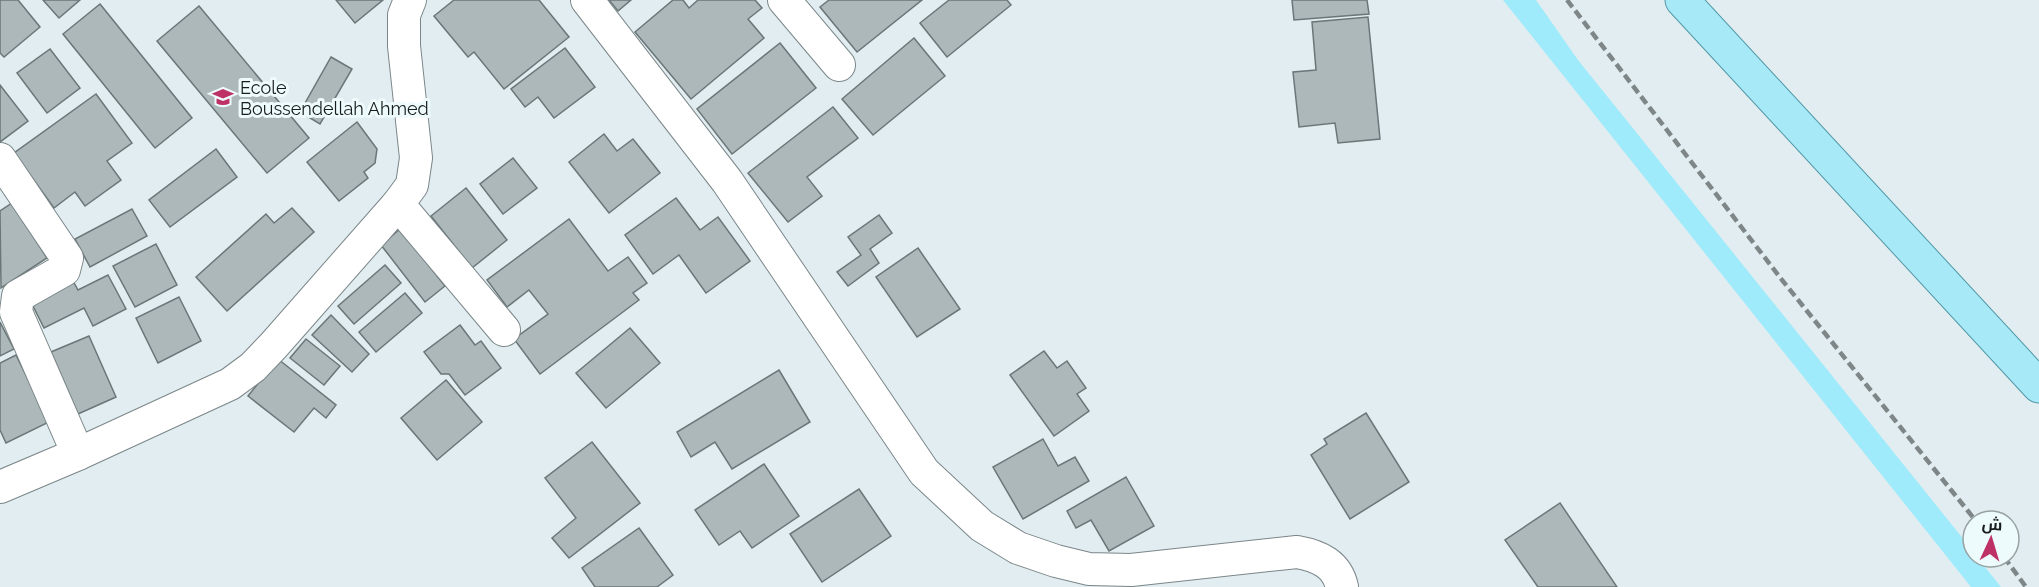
<svg xmlns="http://www.w3.org/2000/svg" width="2039" height="587" viewBox="0 0 2039 587" font-family="Raleway,Cairo,sans-serif">
  <style>
    .green { fill: #9febfb }
    .building { fill: #acb8ba; stroke: #6b7678; stroke-width: 1.5 }
    .lines { fill: none; stroke-linecap: round; stroke-linejoin: round }
    .minor-casing { stroke: #7b8689; stroke-width: 34 }
    .major-casing { stroke: #5098a7; stroke-width: 35 }
    .minor { stroke: #fff; stroke-width: 32 }
    .major { stroke: #a8e9f7; stroke-width: 33 }
    .rail { stroke: #7e8688; stroke-width: 4.5; stroke-dasharray: 9 4.5; stroke-linecap: butt }
    .labels { text-anchor: middle; dominant-baseline: central; stroke-width: 6; stroke-linejoin: round; paint-order: stroke }
    .poi-label { font-size: 18px; fill: #181c1d; stroke: #eefbfd; text-anchor: start }
  </style>
  <rect width="100%" height="100%" fill="#e1edf0"/>
  <polygon class="green" points="1503,0 1536,0 1578,60 1973,551 1973,557 1977,557 2001,587 1971,587"/>
  <g class="building">
    <polygon points="0,0 18,0 40,27 4,57 0,53"/>
    <polygon points="43,0 80,0 59,18"/>
    <polygon points="336,0 383,0 355,23"/>
    <polygon points="454,0 539,0 569,37 504,89 474,52 468,57 434,16"/>
    <polygon points="609,0 631,0 618,11"/>
    <polygon points="673,0 683,0 689,8 698,0 755,0 762,8 748,19 764,38 691,99 635,32"/>
    <polygon points="829,0 922,0 857,52 820,7"/>
    <polygon points="949,0 1007,0 1011,5 947,57 920,23"/>
    <polygon points="1292,0 1367,0 1369,14 1294,20"/>
    <polygon points="100,4 192,118 155,148 63,34"/>
    <polygon points="199,6 309,138 267,173 157,41"/>
    <polygon points="1368,17 1380,139 1338,143 1335,123 1299,127 1293,72 1316,70 1312,22"/>
    <polygon points="914,38 945,76 873,135 842,99"/>
    <polygon points="780,43 816,88 732,154 697,109"/>
    <polygon points="565,48 595,87 554,118 538,97 525,107 511,89"/>
    <polygon points="50,49 80,88 47,113 17,73"/>
    <polygon points="331,57 352,69 320,124 300,112"/>
    <polygon points="0,85 28,121 0,142"/>
    <polygon points="96,94 132,143 107,161 121,180 85,206 75,192 54,208 14,153"/>
    <polygon points="833,107 858,138 807,177 822,196 788,222 748,173"/>
    <polygon points="357,122 377,149 375,163 364,172 368,178 339,201 307,162"/>
    <polygon points="604,134 617,151 633,139 660,173 609,213 569,162"/>
    <polygon points="216,149 237,177 170,227 149,200"/>
    <polygon points="513,158 537,188 503,214 480,184"/>
    <polygon points="466,188 507,240 472,268 431,216"/>
    <polygon points="676,198 700,230 718,217 750,261 706,293 679,255 653,274 625,235"/>
    <polygon points="12,203 47,258 1,288 0,211"/>
    <polygon points="292,208 314,232 227,311 196,277 266,214 274,223"/>
    <polygon points="132,209 147,236 90,267 75,239"/>
    <polygon points="879,215 892,233 870,249 879,263 848,286 837,272 861,255 848,237"/>
    <polygon points="569,219 608,271 628,257 647,283 633,293 639,300 540,374 514,339 548,314 529,290 507,307 487,280"/>
    <polygon points="400,229 445,286 425,302 381,245"/>
    <polygon points="156,244 177,285 135,307 113,266"/>
    <polygon points="918,248 960,309 917,337 876,277"/>
    <polygon points="385,265 401,283 354,324 338,306"/>
    <polygon points="108,275 126,309 93,326 84,308 44,328 31,302 73,281 78,290"/>
    <polygon points="405,293 422,313 376,352 359,332"/>
    <polygon points="179,297 201,341 158,363 136,318"/>
    <polygon points="331,315 369,354 352,372 312,335"/>
    <polygon points="0,322 14,349 0,356"/>
    <polygon points="460,325 475,345 481,341 501,368 465,395 449,374 441,374 424,352"/>
    <polygon points="630,328 660,363 606,408 576,373"/>
    <polygon points="89,336 116,397 78,414 51,352"/>
    <polygon points="306,339 340,366 324,385 290,358"/>
    <polygon points="1044,351 1057,368 1067,361 1086,388 1077,394 1089,411 1054,436 1010,375"/>
    <polygon points="16,355 49,422 6,443 0,430 0,363"/>
    <polygon points="278,359 336,405 326,418 314,408 294,432 248,396"/>
    <polygon points="779,370 810,422 732,469 715,442 691,457 677,432"/>
    <polygon points="446,380 482,422 437,460 401,418"/>
    <polygon points="1366,413 1409,482 1350,519 1311,455 1327,444 1324,439"/>
    <polygon points="1043,439 1058,466 1075,457 1089,481 1023,519 993,467"/>
    <polygon points="592,442 640,503 569,558 552,538 576,518 545,478"/>
    <polygon points="764,464 799,516 752,548 740,531 719,545 695,510"/>
    <polygon points="1126,477 1154,526 1109,551 1091,520 1076,528 1067,511"/>
    <polygon points="859,489 891,536 822,582 790,534"/>
    <polygon points="1560,503 1617,587 1538,587 1505,540"/>
    <polygon points="639,528 673,575 657,587 595,587 582,568"/>
  </g>
  <g class="lines">
    <g class="minor-casing">
      <g id="minor">
        <path d="M 587,0 L 727,181 L 924,472 L 982,526 L 1018,548 L 1056,561 L 1089,569 L 1131,570 L 1297,552 C 1319,556 1337,564 1342,587"/>
        <polyline points="784,0 839,65"/>
        <polyline points="0,159 67,258 64,270 18,296 16,312 78,454"/>
        <polyline points="398,204 504,330"/>
        <polyline points="0,487 78,454 230,384 253,367 274,345 398,204 412,185 416,158 404,46 404,15 410,0"/>
      </g>
    </g>
    <g class="major-casing">
      <polyline id="major" points="1682,0 2039,386"/>
    </g>
    <use href="#minor" class="minor"/>
    <use href="#major" class="major"/>
    <g class="rail">
      <polyline points="1567,0 1782,280 1976,521"/>
      <polyline points="2004,557 2026,587"/>
    </g>
  </g>
  <defs>
    <g id="school-bare" transform="scale(1.62)"><path d="M0-5L7-2L0 1L-7-2ZM-4 1L0 2.5L4 1V4Q0 6-4 4Z" fill="#bd3166" stroke="#eefbfd" stroke-width="2.5" paint-order="stroke"/></g>
  </defs>
  <g fill-rule="evenodd">
    <use href="#school-bare" x="223" y="97"/>
  </g>
  <g class="labels">
    <g class="poi-label">
      <text x="240" y="87">Ecole<tspan x="240" dy="21">Boussendellah Ahmed</tspan></text>
    </g>
  </g>
  <g transform="translate(1991 539) rotate(4)"><circle r="28" fill="#eefbfd" stroke="#98a2a3" stroke-width="1.5"/>
  <path d="M0-4.5L10 22L0 15L-10 22Z" fill="#bd3166"/>
  <text y="-9" font-size="16" font-weight="bold" text-anchor="middle" fill="#181c1d">ش</text>
  </g>
</svg>
